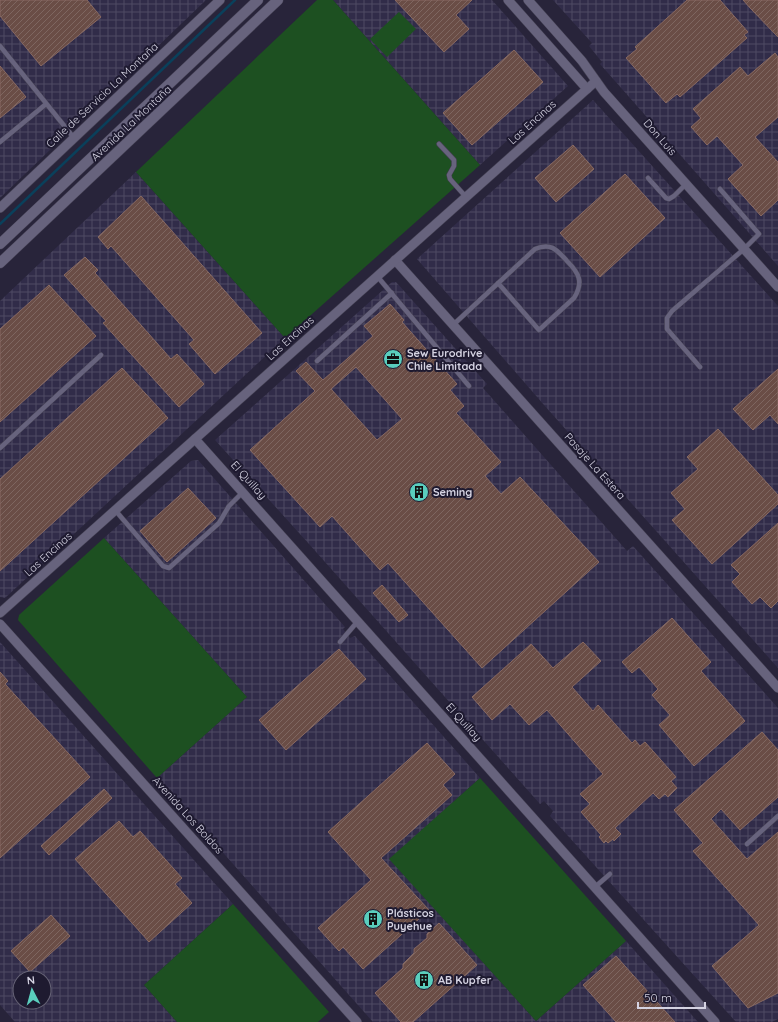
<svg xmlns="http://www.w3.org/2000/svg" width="778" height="1022" viewBox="0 0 778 1022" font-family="Quicksand,sans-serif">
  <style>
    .industrial { fill: url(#industrial-grid); fill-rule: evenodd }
    .green { fill: #1d5021 }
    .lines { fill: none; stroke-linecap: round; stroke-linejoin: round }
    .stream { stroke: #0a405b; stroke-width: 2.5 }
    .building { fill: url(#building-hatch); stroke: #886962; fill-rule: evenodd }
    .lane-casing { stroke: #444053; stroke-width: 5.5 }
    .street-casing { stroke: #444053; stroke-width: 10 }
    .secondary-casing { stroke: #444053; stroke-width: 11 }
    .lane { stroke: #67637d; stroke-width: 4.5 }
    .street { stroke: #67637d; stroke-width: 9 }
    .secondary { stroke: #67637d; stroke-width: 10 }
    .labels { text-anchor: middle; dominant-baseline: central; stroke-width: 4; stroke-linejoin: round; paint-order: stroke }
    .street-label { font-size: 11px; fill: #d5d3e2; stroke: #1e1a30 }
    .poi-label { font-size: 11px; font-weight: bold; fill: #d5d3e2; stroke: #1e1a30; text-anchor: start }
  </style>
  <defs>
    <pattern id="industrial-grid" width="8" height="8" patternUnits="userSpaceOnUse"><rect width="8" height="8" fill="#312c49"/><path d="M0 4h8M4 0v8" fill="none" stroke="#4e4a63"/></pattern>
    <pattern id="building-hatch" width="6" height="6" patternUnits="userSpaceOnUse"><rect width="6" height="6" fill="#6a4d46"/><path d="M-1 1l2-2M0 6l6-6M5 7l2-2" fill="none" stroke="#7e6660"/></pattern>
  </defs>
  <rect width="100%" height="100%" fill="#28243a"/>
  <g class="industrial">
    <polygon points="0,0 206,0 0,198"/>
    <polygon points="333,0 492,0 568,86 480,165"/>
    <polygon points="553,0 778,0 778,266 600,64 602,62 589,46 592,43"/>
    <polygon points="593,100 778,306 778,668 544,405 417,259"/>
    <polygon points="136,172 285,338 5,598 0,597 0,301"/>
    <polygon points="392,282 396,282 487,384 483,388 627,551 633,546 778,708 778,1019 772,1022 736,1022 550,816 553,811 544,801 540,804 309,544 215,440"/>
    <polygon points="198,460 345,627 343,629 350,638 355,636 480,778 390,859 536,1021 626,941 698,1022 373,1022 349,995 157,778 247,697 104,538 191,461"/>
    <path d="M 0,642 L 233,904 L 144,985 L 177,1022 L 15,1022 L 0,1005 ZM 20,978 L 44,978 L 44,1002 L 20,1002 Z"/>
  </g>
  <g class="green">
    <polygon points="317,0 333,0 480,165 285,338 136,172"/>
    <polygon points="399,12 416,29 387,57 370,39"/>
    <polygon points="104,538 247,697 157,778 18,620 19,615"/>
    <polygon points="480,778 626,941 536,1021 389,859"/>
    <polygon points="233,904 329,1012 318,1022 177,1022 144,985"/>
  </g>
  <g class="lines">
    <polyline class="stream" points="0,224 235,0"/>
  </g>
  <g class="building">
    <polygon points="0,0 87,0 101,17 41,66 0,16"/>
    <polygon points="395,0 472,0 456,15 469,29 444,52"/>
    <polygon points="687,0 720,0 748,32 744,35 747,38 680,97 677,94 666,103 626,58 637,49 635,47"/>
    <polygon points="743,0 778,0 778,37 751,9"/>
    <polygon points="514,50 543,82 472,145 443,113"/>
    <polygon points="775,53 778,57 778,117 755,137 778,162 778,200 761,216 728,179 743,165 717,136 707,145 691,127 701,118 693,109 740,67 748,76"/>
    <polygon points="0,66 26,97 0,118"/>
    <polygon points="573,145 594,169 556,202 535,178"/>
    <polygon points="625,174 665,218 600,277 560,233"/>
    <polygon points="141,196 262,333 215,374 189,344 194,340 111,246 108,249 98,237"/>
    <polygon points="85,257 98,270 95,273 171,359 177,354 204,384 179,407 103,323 106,321 64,275"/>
    <polygon points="49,285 96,336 0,422 0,329"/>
    <path d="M 390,304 L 404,320 L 402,322 L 457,384 L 450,390 L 464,406 L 456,413 L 501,462 L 485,476 L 501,494 L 520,477 L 599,562 L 482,668 L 388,563 L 380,570 L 332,516 L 320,527 L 250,450 L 315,391 L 296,371 L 306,362 L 323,380 L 373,336 L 364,326 ZM 356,367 L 402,419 L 377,440 L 331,389 Z"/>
    <polygon points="122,368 168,418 0,571 0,479"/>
    <polygon points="778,369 778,424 770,415 753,430 733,409"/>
    <polygon points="718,429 778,495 778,504 712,564 672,520 685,509 671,493 698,469 687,457"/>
    <polygon points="188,488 216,518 167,562 140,531"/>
    <polygon points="778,523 778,601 771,608 760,597 752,604 732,582 740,574 731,565"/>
    <polygon points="382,585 408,615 399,622 373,593"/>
    <polygon points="672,618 711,662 701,671 745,721 694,766 659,725 670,715 652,695 658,689 639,667 632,673 622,662"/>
    <polygon points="583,642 601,661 572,687 593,711 598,705 632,743 635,740 640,746 645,742 676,777 671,781 677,788 668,797 665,794 659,799 653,793 615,828 621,834 614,841 613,839 608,843 606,841 604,843 599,837 601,835 581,812 590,804 580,794 603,774 547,710 529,725 510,704 492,720 472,697 531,644 553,668"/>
    <polygon points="339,649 366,679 286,750 259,720"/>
    <polygon points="0,672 8,681 5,684 90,777 0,858"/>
    <polygon points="762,732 778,750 778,797 740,830 721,809 711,819 747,859 778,832 778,993 748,1008 712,966 759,925 693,851 703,843 674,810"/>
    <polygon points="427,743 455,774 443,785 452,795 381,858 429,910 363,969 343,947 339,951 318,928 371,880 328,832"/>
    <polygon points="104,789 112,798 49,855 41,846"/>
    <polygon points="119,821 133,837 140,831 182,878 175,884 192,903 149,942 75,859"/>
    <polygon points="51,915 70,936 30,972 11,951"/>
    <polygon points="439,923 477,965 413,1022 401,1022 375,993 403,968 403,964 414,953 414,949 427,938 427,934"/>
    <polygon points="616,956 675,1022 616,1022 583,985"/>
  </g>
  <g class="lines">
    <g class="lane-casing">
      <g id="lane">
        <polyline points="0,46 74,138"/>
        <polyline points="0,142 46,104"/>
        <polyline points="439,144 454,160 454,166 449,175 450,179 466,197"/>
        <polyline points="648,178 666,198 669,199 674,196 686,184"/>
        <polyline points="377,276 469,386"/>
        <path d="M 453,325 L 535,249 C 551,242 557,250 567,261 C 579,273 584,282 574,298 L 539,330 L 498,283"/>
        <polyline points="317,361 392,293"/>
        <polyline points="700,367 667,329 667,318 672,311 744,249 759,234 720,189"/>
        <polyline points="0,448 101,355"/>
        <polyline points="115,510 163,566 169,568 219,523 229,506 243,492"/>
        <polyline points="340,642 358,621"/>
        <polyline points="747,844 778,816"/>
        <polyline points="595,887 610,874"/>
      </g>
    </g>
    <g class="street-casing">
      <g id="street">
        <polyline points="508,0 587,89"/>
        <polyline points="528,0 582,61 604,92 778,287"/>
        <polyline points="0,208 220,0"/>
        <polyline points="395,260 778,688"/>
        <polyline points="195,439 715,1022"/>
        <polyline points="0,613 596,81"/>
        <polyline points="0,624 357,1022"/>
      </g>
    </g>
    <g class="secondary-casing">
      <g id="secondary">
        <polyline points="0,244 258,0"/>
        <polyline points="0,263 278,0"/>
      </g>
    </g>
    <use href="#lane" class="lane"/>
    <use href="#street" class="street"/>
    <use href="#secondary" class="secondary"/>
  </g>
  <defs>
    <g id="office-disc" transform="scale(1)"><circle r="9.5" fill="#5acebd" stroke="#1e1a30"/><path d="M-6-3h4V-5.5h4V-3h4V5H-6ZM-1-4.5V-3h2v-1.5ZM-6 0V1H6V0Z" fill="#111"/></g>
    <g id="building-disc" transform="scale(1)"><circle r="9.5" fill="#5acebd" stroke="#1e1a30"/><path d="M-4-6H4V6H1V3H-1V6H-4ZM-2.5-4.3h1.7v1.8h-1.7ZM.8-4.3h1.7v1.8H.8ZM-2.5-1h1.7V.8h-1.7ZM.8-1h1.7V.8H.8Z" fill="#111"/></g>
  </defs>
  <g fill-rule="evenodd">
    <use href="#office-disc" x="393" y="359"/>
    <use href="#building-disc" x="419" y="492"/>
    <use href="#building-disc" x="373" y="919"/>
    <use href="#building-disc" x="424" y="980"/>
  </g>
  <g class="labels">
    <g class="street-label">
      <text transform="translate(102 95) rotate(-43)">Calle de Servicio La Montaña</text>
      <text transform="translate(532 122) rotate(-42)">Las Encinas</text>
      <text transform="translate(131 123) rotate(-43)">Avenida La Montaña</text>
      <text transform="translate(660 137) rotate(49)">Don Luis</text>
      <text transform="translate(290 338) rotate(-42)">Las Encinas</text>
      <text transform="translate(595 466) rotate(48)">Pasaje La Estera</text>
      <text transform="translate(249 480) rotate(48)">El Quillay</text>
      <text transform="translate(48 554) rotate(-42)">Las Encinas</text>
      <text transform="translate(464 722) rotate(48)">El Quillay</text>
      <text transform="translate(188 815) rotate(48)">Avenida Los Boldos</text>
    </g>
    <g class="poi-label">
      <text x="407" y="353">Sew Eurodrive<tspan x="407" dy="13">Chile Limitada</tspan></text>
      <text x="433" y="492">Seming</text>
      <text x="387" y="913">Plásticos<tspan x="387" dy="13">Puyehue</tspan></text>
      <text x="438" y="980">AB Kupfer</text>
    </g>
  </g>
  <g transform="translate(32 990) rotate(354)"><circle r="19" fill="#1e1a30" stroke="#676477"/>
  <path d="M0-3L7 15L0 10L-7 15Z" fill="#5acebd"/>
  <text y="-6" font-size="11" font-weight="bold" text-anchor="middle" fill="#d5d3e2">N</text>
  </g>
  <path d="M638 1002v6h67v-6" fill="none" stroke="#d5d3e2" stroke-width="2"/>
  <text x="644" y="1002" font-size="12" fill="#d5d3e2" stroke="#1e1a30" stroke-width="3" paint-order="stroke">50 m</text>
</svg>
